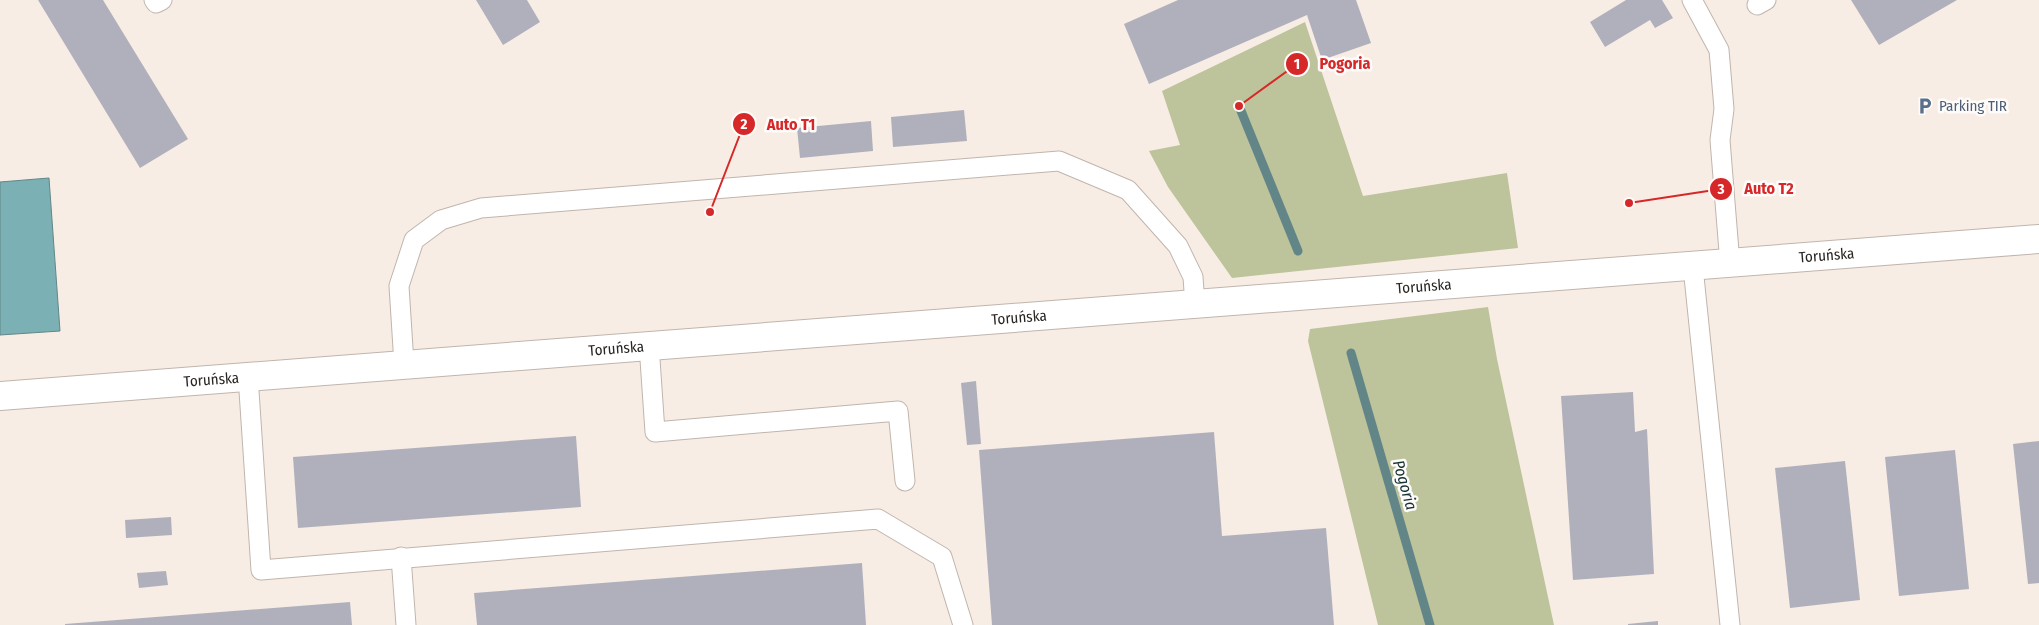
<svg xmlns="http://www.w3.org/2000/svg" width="2039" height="625" viewBox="0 0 2039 625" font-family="'Fira Sans Condensed',sans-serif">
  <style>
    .forest { fill: #bdc39a }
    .water { fill: #7bb0b4; stroke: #628688 }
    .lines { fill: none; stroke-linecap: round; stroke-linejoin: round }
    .stream { stroke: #628688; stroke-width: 9 }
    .building { fill: #b0b0bc }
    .lane-casing { stroke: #c0b5ad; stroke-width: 21 }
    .street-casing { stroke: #c0b5ad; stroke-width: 30 }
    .lane { stroke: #fff; stroke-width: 19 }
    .street { stroke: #fff; stroke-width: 28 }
    .labels { text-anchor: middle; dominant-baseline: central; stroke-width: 5; stroke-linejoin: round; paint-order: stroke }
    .service-label { font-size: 15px; fill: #4e5e75; stroke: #fefcfa; text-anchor: start }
    .street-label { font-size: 15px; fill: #292522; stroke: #fefcfa }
    .water-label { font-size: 16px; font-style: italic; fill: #133032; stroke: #fefcfa }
    .leader { fill: none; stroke: #d62828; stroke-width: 2 }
    .callout-dot { fill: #d62828; stroke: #fefcfa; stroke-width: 2 }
    .mark-label { font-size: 15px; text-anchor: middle; font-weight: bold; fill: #fff }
    .callout-label { font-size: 16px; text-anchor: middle; font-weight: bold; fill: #d62828; stroke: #fefcfa; stroke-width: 5; stroke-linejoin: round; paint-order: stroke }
  </style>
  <rect width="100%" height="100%" fill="#f8ede4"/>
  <g class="forest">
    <polygon points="1305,22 1363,196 1507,173 1518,248 1232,278 1168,187 1149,151 1180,145 1162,91"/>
    <polygon points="1488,307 1497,359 1554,625 1378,625 1308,341 1310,329"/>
  </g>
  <polygon class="water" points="49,178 60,331 0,335 0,182"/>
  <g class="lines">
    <g class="stream">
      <polyline points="1239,106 1298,251"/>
      <polyline points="1351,353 1430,625"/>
    </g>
  </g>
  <g class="building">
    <polygon points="38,0 103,0 188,139 140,168"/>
    <polygon points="476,0 527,0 540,22 503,45"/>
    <polygon points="1178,0 1356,0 1371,43 1322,60 1307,15 1149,84 1124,24"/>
    <polygon points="1626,0 1662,0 1673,18 1655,28 1650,20 1605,47 1590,22"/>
    <polygon points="1851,0 1957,0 1879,45"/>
    <polygon points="964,110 967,141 893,147 891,117"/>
    <polygon points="871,121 873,151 800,158 797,128"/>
    <polygon points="976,381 981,444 967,445 961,383"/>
    <polygon points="1633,392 1635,432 1647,429 1654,574 1573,580 1561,396"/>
    <polygon points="1214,432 1222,536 1326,528 1334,625 992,625 979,450"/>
    <polygon points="576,436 581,507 298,528 293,457"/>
    <polygon points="2039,441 2039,583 2028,584 2013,444"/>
    <polygon points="1955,450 1969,589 1899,596 1885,457"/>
    <polygon points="1845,461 1860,600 1790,608 1775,468"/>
    <polygon points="171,517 172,535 126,538 125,520"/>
    <polygon points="862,563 866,625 477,625 474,593"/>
    <polygon points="166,571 168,585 139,588 137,573"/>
    <polygon points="350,602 352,625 65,625 65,624"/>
    <polygon points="1658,621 1658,625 1628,625 1628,624"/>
  </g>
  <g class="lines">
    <g class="lane-casing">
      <g id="lane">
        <polyline points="154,0 156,3 162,0"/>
        <polyline points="1692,0 1719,50 1724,109 1720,140 1730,264"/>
        <polyline points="1757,5 1766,0"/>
        <polyline points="1693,267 1730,625"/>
        <polyline points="649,345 655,432 898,411 905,481"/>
        <polyline points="404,364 399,286 414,240 441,220 481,208 1059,161 1128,190 1178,246 1193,277 1195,305"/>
        <polyline points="248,376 261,570 878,519 942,557 963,625"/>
        <polyline points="401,557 406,625"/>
      </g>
    </g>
    <g class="street-casing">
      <g id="street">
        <path id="s1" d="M 0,396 L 2039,239"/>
      </g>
    </g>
    <use href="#lane" class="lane"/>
    <use href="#street" class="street"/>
  </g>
  <defs>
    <g id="parking-bare" transform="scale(1.35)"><path d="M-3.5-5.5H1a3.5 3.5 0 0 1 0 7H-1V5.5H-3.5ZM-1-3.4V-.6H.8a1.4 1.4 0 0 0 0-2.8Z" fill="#5c6f8a" stroke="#fefcfa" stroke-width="2.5" paint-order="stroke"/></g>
  </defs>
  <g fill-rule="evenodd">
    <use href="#parking-bare" x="1925" y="106"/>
  </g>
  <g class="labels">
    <g class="service-label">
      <text x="1939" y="106">Parking TIR</text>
    </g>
    <g class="street-label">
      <text stroke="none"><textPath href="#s1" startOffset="1832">Toruńska</textPath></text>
      <text stroke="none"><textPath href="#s1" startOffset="1428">Toruńska</textPath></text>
      <text stroke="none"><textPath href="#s1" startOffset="1022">Toruńska</textPath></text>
      <text stroke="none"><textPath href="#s1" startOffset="618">Toruńska</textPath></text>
      <text stroke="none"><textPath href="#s1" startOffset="212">Toruńska</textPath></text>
    </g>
    <g class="water-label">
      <text transform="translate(1405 485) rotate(74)">Pogoria</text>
    </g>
  </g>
  <path class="leader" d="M1239 106L1297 64M710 212L744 124M1629 203L1721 189"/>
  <g class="callout-dot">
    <circle cx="1239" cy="106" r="5"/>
    <circle cx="710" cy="212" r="5"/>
    <circle cx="1629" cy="203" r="5"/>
    <circle cx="1297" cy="64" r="12"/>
    <circle cx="744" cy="124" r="12"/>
    <circle cx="1721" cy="189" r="12"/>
  </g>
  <g class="mark-label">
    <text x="1297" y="69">1</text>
    <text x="744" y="129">2</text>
    <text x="1721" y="194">3</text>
  </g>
  <g class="callout-label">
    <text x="1345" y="69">Pogoria</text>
    <text x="791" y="130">Auto T1</text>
    <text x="1769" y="194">Auto T2</text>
  </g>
</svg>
